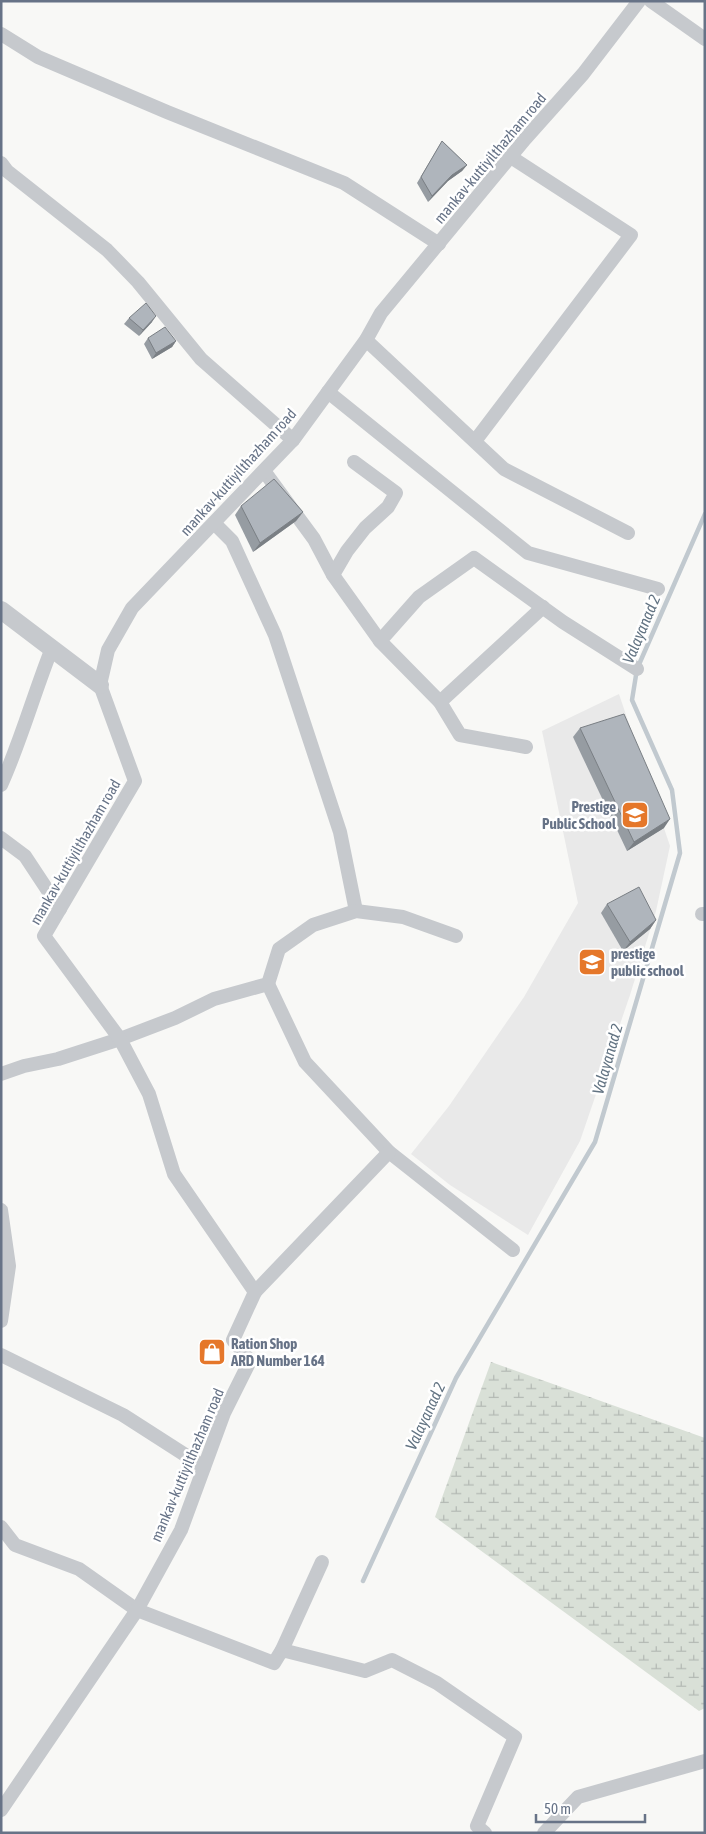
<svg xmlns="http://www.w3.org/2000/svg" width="706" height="1834" viewBox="0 0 706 1834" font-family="'Asap Condensed',sans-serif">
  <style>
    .built { fill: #e9e9e9 }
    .wetland { fill: url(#wetland-marsh) }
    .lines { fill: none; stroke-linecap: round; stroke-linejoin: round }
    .stream { stroke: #c1c9cf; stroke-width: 4.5 }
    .minor { stroke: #c6c9cd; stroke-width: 14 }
    .tertiary { stroke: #c6c9cd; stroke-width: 18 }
    .wall { fill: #969ca2 }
    .shaded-wall { fill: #7a7f84 }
    .building { fill: #afb5bc; stroke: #7a7f84 }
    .labels { text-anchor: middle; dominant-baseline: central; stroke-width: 5; stroke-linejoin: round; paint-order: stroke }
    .street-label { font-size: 15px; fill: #677387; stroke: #fff }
    .poi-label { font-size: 15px; font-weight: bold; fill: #677387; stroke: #fff; text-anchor: start }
    .water-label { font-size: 16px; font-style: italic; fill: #637483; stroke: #fff }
  </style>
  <defs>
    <pattern id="wetland-marsh" width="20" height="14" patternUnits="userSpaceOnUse" patternTransform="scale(1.25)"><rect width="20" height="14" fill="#d9e0d7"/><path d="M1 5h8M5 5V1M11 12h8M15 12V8" fill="none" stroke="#b4bab4"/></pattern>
  </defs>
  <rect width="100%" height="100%" fill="#f8f8f6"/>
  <polygon class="built" points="619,694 670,846 656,911 630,995 580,1141 528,1235 450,1185 411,1154 449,1106 524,997 578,903 542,731"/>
  <polygon class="wetland" points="491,1362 705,1438 705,1708 699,1711 435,1517"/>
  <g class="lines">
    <polyline class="stream" points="363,1581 456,1378 595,1142 680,853 672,790 632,700 637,669 705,514"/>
    <g class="minor">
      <polyline points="651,1 705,39"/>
      <polyline points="1,34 38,57 167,112 344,183 439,244"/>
      <polyline points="1,163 7,171 107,250 138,282 201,359 293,440"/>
      <polyline points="366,340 504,469 628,533"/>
      <polyline points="328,392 528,553 658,589"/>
      <polyline points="475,441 631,235 511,157"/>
      <polyline points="264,471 314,539 333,575 380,641"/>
      <polyline points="214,523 232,541 275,635 340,832 356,911"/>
      <polyline points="333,575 347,551 365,528 388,507 396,493 354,462"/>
      <polyline points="440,702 543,607"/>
      <polyline points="526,747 460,735 440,702 380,641 419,597 474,558 563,622 637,669"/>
      <path d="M 1,785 C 21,741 34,693 52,648"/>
      <polyline points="1,838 25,856 60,909"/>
      <polyline points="702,914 705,914"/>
      <polyline points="268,984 305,1062 389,1152 513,1250"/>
      <polyline points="1,1074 24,1066 58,1059 120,1039 175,1018 214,999 268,984 279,949 313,925 356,911 403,917 456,936"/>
      <polyline points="1,1210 9,1266 1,1321"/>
      <polyline points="255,1292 389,1152"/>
      <polyline points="1,1355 123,1415 204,1467"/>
      <polyline points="1,1527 15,1545 79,1569 137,1610 274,1663 282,1650 365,1671 392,1660 437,1683 515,1737 477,1826 485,1833"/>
      <polyline points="282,1650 322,1562"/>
      <polyline points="1,1810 137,1610 181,1530 224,1413 250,1361 233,1340 255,1292 174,1174 149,1094 120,1039 44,936 135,781 100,685 108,650 132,608 293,440 366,340 381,313 525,139 583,74 639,1"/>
      <polyline points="544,1833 578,1797 705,1761"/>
    </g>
    <polyline class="tertiary" points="1,610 100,685"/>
  </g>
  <g class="wall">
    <polygon points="442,141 467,165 462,171 448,181 428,202 417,183"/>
    <polygon points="129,318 152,322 139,336 124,324"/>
    <polygon points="148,338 176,341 172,347 152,359 144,344"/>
    <polygon points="241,506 303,512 296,521 253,552 235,515"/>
    <polygon points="580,728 664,828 627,851 573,737"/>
    <polygon points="607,904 656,920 650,929 623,951 601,913"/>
  </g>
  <g class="shaded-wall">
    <polygon points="467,165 462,171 448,181 428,202 432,196 452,175"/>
    <polygon points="156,316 152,322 139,336 143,330"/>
    <polygon points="176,341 172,347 152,359 156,353"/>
    <polygon points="303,512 296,521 253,552 260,543"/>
    <polygon points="670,819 664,828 627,851 634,842"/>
    <polygon points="656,920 650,929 623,951 630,942"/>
  </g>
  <g class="building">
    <polygon points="442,141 467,165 452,175 432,196 421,177"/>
    <polygon points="146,303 156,316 143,330 129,318"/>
    <polygon points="165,327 176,341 156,353 148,338"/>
    <polygon points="274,479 303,512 260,543 241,506"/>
    <polygon points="624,714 670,819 634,842 580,728"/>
    <polygon points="639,887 656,920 630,942 607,904"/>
  </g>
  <defs>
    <g id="school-square" transform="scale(1.4375)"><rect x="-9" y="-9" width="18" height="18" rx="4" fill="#e5772a" stroke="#fff"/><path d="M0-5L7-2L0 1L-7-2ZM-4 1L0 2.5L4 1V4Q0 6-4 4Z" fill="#fff"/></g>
    <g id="shop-square" transform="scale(1.4375)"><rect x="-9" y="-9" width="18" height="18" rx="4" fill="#e5772a" stroke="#fff"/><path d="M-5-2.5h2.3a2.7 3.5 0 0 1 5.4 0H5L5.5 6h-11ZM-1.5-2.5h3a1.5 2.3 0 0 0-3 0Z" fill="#fff"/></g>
  </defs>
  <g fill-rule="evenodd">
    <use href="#school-square" x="635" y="815"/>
    <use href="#school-square" x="592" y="962"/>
    <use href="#shop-square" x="212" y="1352"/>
  </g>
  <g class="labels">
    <g class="street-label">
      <text transform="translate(490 158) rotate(-50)">mankav-kuttiyilthazham road</text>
      <text transform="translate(238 472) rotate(-48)">mankav-kuttiyilthazham road</text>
      <text transform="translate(75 852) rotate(-60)">mankav-kuttiyilthazham road</text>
      <text transform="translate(187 1465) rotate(-67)">mankav-kuttiyilthazham road</text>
    </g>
    <g class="poi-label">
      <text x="616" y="806" text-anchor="end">Prestige<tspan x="616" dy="17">Public School</tspan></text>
      <text x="611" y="953">prestige<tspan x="611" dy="17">public school</tspan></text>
      <text x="231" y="1343">Ration Shop<tspan x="231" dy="17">ARD Number 164</tspan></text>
    </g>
    <g class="water-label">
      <text transform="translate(641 629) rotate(-67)">Valayanad 2</text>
      <text transform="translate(607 1059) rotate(-74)">Valayanad 2</text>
      <text transform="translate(425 1416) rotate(-65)">Valayanad 2</text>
    </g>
  </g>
  <rect width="706" height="1834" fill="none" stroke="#677387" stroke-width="5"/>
  <path d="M536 1814v8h109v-8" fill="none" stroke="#677387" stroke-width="2.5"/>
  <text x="544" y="1814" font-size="15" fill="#677387" stroke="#ffffff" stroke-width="4" paint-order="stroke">50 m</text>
</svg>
